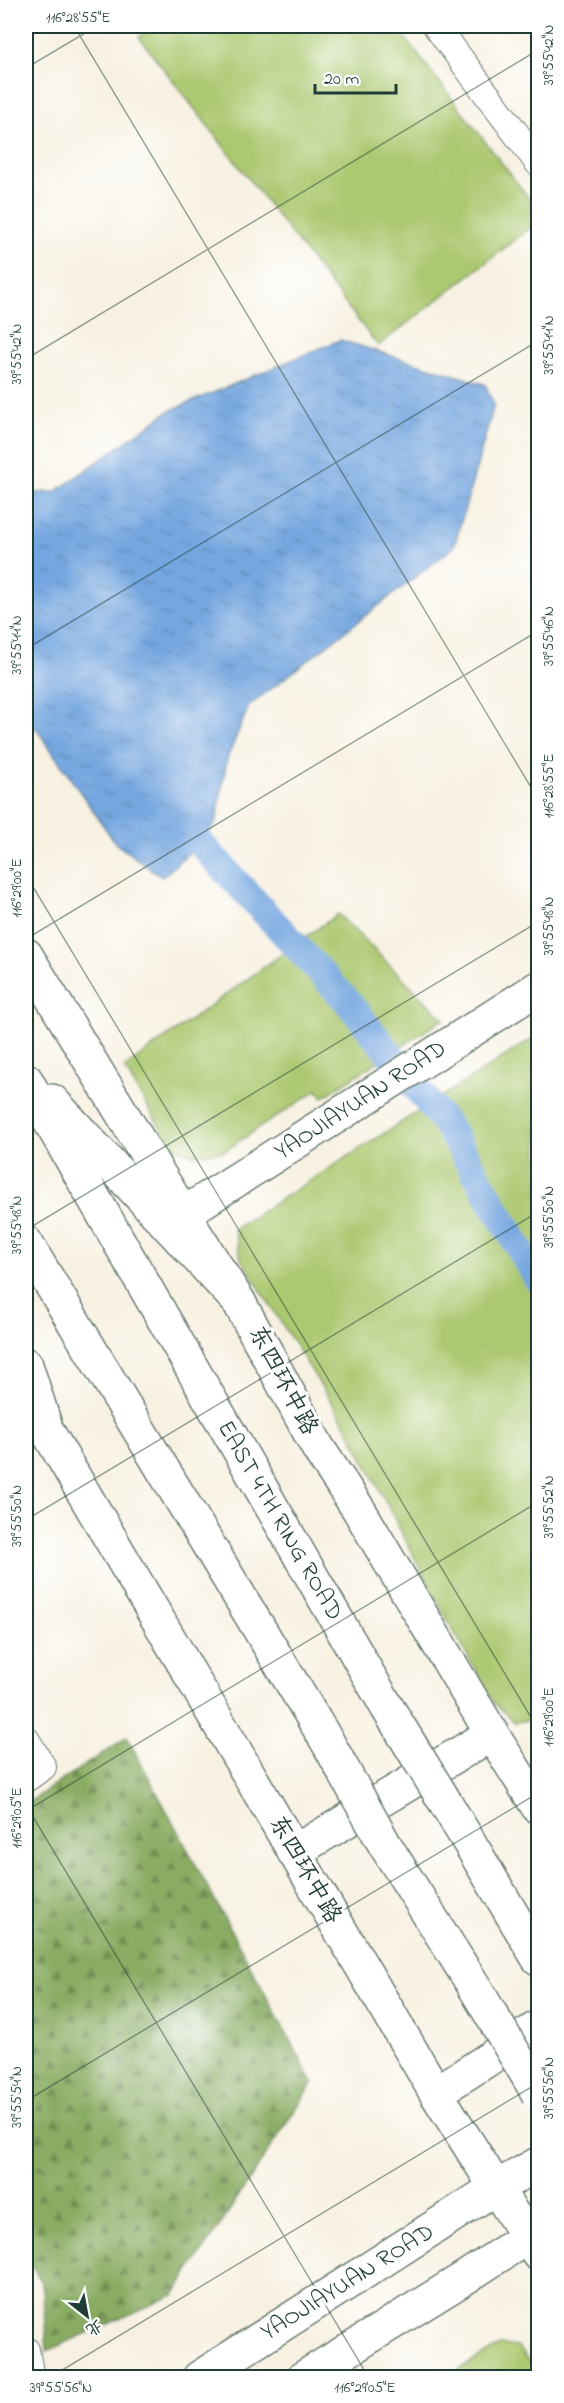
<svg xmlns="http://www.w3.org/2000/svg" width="564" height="2403" viewBox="0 0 564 2403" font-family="'Indie Flower','LXGW WenKai TC',sans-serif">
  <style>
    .grass { fill: #acc86f; stroke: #668252; stroke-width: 1.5 }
    .forest { fill: url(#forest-firs); stroke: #54744b; stroke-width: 1.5 }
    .water { fill: url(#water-ripples); stroke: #4a728a; stroke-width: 1.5 }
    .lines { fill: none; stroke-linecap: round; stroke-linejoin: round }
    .canal { stroke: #74a6df; stroke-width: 28 }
    .minor-casing { stroke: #6b7c71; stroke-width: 28 }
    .tertiary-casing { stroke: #6b7c71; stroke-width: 36 }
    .primary-casing { stroke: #6b7c71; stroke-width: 36 }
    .trunk-casing { stroke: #6b7c71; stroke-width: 36 }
    .minor { stroke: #fff; stroke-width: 26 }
    .tertiary { stroke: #fff; stroke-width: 33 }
    .primary { stroke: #fff; stroke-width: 33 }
    .trunk { stroke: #fff; stroke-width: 33 }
    .trunk-bridge-casing { stroke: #6b7c71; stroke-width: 36; stroke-linecap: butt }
    .trunk-bridge { stroke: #fff; stroke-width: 33 }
    .ticks { fill: none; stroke: #1f3d34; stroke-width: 1.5; stroke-opacity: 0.45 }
    .labels { text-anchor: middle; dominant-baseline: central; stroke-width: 6; stroke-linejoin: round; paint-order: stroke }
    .street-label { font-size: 24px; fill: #1f3d34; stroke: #fff }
    .neatline { fill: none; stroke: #1f3d34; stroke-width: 2 }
    .ticks-label { font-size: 15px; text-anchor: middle; fill: #1f3d34 }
  </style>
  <defs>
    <pattern id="forest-firs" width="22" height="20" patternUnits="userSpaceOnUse" patternTransform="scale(1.5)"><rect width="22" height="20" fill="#89ac62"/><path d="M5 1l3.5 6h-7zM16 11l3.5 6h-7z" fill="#6f8d52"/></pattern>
    <pattern id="water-ripples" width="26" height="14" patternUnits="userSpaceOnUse" patternTransform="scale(1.5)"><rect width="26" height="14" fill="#74a6df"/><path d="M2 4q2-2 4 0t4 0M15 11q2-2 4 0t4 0" fill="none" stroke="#5f88b6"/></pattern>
  </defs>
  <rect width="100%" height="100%" fill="#fff"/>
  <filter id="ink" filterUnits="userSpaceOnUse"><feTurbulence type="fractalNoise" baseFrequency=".0167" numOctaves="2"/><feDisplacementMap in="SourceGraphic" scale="12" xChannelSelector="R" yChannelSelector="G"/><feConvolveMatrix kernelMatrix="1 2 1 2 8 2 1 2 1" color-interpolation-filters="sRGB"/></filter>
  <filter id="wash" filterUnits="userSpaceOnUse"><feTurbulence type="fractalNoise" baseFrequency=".008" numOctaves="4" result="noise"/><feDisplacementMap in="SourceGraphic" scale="24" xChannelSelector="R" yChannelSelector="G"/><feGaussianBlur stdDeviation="1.35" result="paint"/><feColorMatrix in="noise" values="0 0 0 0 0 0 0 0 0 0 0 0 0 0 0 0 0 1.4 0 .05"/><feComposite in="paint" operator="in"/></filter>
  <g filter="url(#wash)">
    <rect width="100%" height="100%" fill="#f7f1e1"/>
    <g class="grass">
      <polygon points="153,26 396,26 538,210 538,222 378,346 139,37"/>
      <polygon points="338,914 444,1019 323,1097 317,1090 224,1151 193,1155 171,1145 124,1068"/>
      <polygon points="538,1035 538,1723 536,1720 514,1722 494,1703 444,1614 347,1427 241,1259 234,1229"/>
      <polygon points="500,2345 518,2347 538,2372 538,2377 447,2377"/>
    </g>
    <polygon class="forest" points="127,1737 313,2083 174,2295 47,2351 42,2282 26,2258 26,1804"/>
    <polygon class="water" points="340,340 485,384 494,405 454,547 249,706 227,759 216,823 200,843 162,877 116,844 26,714 26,493 55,492 169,411"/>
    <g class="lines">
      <polyline class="canal" points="200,843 348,1002 448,1127 538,1280"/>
    </g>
  </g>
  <g filter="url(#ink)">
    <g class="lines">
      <g class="minor-casing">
        <g id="minor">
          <polyline points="436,26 538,163"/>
          <polyline points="26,1739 43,1767 26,1779"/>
          <polyline points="26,2350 31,2378"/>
        </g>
      </g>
      <g class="tertiary-casing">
        <g id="tertiary">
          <polyline points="26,955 183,1214 239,1302 318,1448 359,1510 492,1734 538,1807"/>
          <polyline points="183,1214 538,988"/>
          <polyline points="29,1400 436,2093 538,2254"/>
          <polyline points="294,1852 492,1734"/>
          <polyline points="436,2093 538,2027"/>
        </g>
      </g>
      <g class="primary-casing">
        <g id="primary">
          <polyline points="199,2378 497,2187 538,2164"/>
          <polyline points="303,2378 463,2279 538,2230"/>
        </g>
      </g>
      <g class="trunk-casing">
        <g id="trunk">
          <polyline points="26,1080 387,1707"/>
          <polyline points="52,1101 239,1302"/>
          <polyline points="26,1243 327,1741"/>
          <polyline points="26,1365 45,1425"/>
          <polyline points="447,1805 538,1958"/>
          <polyline points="385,1845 474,1986"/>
        </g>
      </g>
      <use href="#minor" class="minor"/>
      <use href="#tertiary" class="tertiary"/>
      <use href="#primary" class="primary"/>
      <use href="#trunk" class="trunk"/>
      <g class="trunk-bridge-casing">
        <g id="trunk-bridge">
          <polyline points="387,1707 447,1805"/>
          <polyline points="327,1741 385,1845"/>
          <polyline points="474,1986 538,2093"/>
        </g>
      </g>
      <use href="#trunk-bridge" class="trunk-bridge"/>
    </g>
  </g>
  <path class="ticks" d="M 74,26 L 538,799M 26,68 L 97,26M 26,359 L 538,50M 26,649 L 538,341M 26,875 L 538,1729M 26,939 L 538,631M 26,1230 L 538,922M 26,1520 L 538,1212M 26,1805 L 369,2378M 26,1811 L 538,1502M 26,2101 L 538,1793M 49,2378 L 538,2083M 532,2378 L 538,2374"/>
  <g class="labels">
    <g class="street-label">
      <text transform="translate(361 1101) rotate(-33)">YAOJIAYUAN ROAD</text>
      <text transform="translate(282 1381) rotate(62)">东四环中路</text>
      <text transform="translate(279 1521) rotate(60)">EAST 4TH RING ROAD</text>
      <text transform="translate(304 1870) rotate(60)">东四环中路</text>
      <text transform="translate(348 2283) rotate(-32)">YAOJIAYUAN ROAD</text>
    </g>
  </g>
  <rect width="564" height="2403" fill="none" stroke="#fff" stroke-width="66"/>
  <g transform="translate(87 2316) rotate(149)" stroke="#ffffff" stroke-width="4.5" paint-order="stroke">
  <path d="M0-4.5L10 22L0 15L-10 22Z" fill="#1f3d34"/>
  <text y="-9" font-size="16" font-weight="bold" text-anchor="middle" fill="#1f3d34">北</text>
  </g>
  <path d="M315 84v9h81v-9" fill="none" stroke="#1f3d34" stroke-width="3"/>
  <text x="324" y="84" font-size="18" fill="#1f3d34" stroke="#ffffff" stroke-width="4.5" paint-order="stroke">20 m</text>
  <rect x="33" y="33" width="498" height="2337" class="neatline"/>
  <g class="ticks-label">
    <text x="78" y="22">116°28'55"E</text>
    <text transform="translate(548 55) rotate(-90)" y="5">39°55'42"N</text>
    <text transform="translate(548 345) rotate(-90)" y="5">39°55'44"N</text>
    <text transform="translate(16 354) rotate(-90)" y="5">39°55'42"N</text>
    <text transform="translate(548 636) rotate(-90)" y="5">39°55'46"N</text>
    <text transform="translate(16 645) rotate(-90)" y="5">39°55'44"N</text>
    <text transform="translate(548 786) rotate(-90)" y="5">116°28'55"E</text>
    <text transform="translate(16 888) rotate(-90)" y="5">116°29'00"E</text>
    <text transform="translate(548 926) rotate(-90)" y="5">39°55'48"N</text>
    <text transform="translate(548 1217) rotate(-90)" y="5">39°55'50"N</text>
    <text transform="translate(16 1225) rotate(-90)" y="5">39°55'48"N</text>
    <text transform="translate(548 1507) rotate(-90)" y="5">39°55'52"N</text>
    <text transform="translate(16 1516) rotate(-90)" y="5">39°55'50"N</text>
    <text transform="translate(548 1717) rotate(-90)" y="5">116°29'00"E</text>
    <text transform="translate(16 1818) rotate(-90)" y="5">116°29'05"E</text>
    <text transform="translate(548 2088) rotate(-90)" y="5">39°55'56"N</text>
    <text transform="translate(16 2097) rotate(-90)" y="5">39°55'54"N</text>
    <text x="61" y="2392">39°55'56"N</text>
    <text x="365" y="2392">116°29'05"E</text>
  </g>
</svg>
